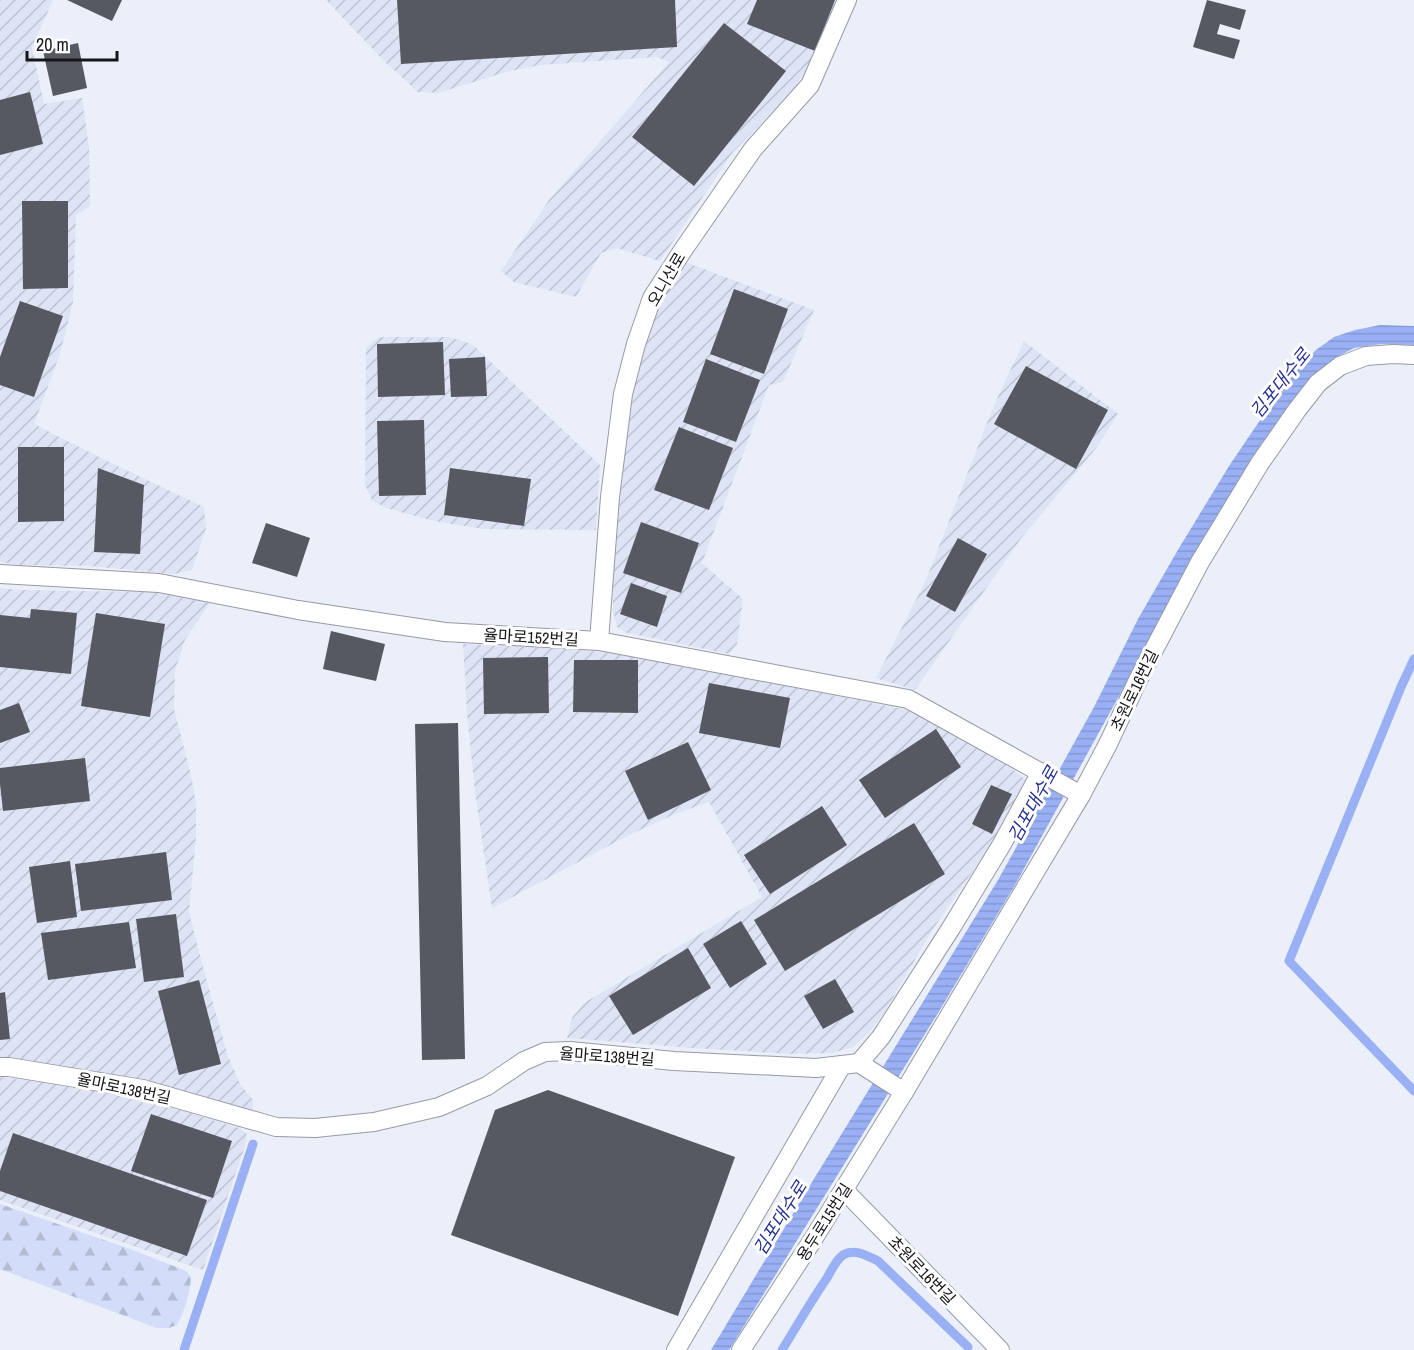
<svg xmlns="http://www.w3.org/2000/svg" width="1414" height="1350" viewBox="0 0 1414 1350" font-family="'Archivo Narrow','Noto Sans KR',sans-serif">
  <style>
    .industrial { fill: url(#industrial-furrows) }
    .forest { fill: url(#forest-firs) }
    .water { fill: url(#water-rules) }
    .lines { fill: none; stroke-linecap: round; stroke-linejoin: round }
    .stream { stroke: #9ab0f5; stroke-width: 9 }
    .building { fill: #565962 }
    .service-casing { stroke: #979aa4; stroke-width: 20 }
    .service { stroke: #fff; stroke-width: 18 }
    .labels { text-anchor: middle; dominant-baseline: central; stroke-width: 6; stroke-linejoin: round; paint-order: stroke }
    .street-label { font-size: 16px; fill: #15161a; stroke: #fff }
    .water-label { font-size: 18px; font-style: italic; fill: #243091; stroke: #fff }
  </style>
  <defs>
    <pattern id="industrial-furrows" width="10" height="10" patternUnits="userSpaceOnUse" patternTransform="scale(1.5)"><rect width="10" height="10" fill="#dee4f5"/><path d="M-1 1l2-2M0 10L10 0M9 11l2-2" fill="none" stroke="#bec3d1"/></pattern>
    <pattern id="forest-firs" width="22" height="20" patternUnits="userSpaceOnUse" patternTransform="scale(1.5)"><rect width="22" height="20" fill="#d3dcf8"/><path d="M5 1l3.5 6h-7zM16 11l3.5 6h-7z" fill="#b4bcd4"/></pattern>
    <pattern id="water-rules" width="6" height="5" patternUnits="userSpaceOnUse" patternTransform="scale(1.5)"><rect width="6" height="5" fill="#9ab0f5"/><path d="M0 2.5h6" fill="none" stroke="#8497d1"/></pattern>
  </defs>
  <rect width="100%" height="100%" fill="#ebeff9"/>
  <g class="industrial">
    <polygon points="0,0 53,0 32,48 44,104 82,98 89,148 90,206 76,215 73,302 60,354 34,424 105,460 204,507 206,528 192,570 174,574 89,566 21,565 0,562"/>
    <polygon points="326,0 840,0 807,70 791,92 733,152 660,261 617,248 601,253 576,297 514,282 501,271 549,200 669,62 657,57 540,65 506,72 438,93 418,92 385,62"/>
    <polygon points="685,262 814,310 783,382 769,385 702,563 743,599 737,644 729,654 627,633 617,627 613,611 613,556 622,473 634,384 648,333 661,301"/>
    <polygon points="379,337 449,337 472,344 600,465 596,530 483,529 434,521 386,508 372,500 365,485 366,348"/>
    <polygon points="1024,341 1118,414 1097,447 1020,540 915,690 876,678 926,580 994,405"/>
    <polygon points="0,588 20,590 152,592 210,603 185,640 175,671 174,709 191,775 196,804 196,838 189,912 205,975 228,1056 240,1084 253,1100 253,1110 245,1110 191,1093 132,1077 0,1058"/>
    <polygon points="463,644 555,648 626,654 907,710 951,732 1004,763 1026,780 988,849 933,929 884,1013 869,1033 853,1047 832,1053 791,1054 692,1048 567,1038 572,1018 584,1003 762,897 709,802 673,815 629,835 492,908 475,792 467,714"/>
    <polygon points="0,1077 55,1083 106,1092 183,1111 239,1128 246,1133 247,1140 203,1270 0,1200"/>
  </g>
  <path class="forest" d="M 0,1204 L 133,1250 L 186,1271 L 191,1277 C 190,1293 185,1310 177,1325 L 169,1328 L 157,1328 L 0,1269 Z"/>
  <polygon class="water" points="1380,325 1414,326 1414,345 1381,344 1354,348 1335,358 1314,375 1288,407 1252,462 1135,667 1015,885 938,1013 729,1350 711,1350 812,1182 998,880 1094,707 1138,619 1179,548 1229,466 1275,398 1298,368 1316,350 1334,337 1355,330"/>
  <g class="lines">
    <g class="stream">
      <polyline points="1414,659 1401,687 1289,961 1414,1091"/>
      <polyline points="184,1350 253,1144"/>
      <path d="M 782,1350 C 797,1326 811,1301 827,1278 C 831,1271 836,1260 843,1255 C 855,1248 868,1256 878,1261 L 968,1347"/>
    </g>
  </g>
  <g class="building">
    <polygon points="67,0 122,0 112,21"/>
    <polygon points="397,0 675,0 677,47 401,64"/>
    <polygon points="757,0 835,0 815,51 747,24"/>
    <polygon points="1207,0 1246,10 1240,30 1220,24 1217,34 1240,40 1234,59 1193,47"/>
    <polygon points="724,23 786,71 694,186 632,137"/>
    <polygon points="78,43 87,88 53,96 43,51"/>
    <polygon points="30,92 43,144 0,155 0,100"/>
    <polygon points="22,201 68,201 68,288 23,289"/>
    <polygon points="734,289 788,309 764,374 710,354"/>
    <polygon points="20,301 63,316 34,397 0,385 0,357"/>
    <polygon points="443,342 445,395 378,397 377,344"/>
    <polygon points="485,357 487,396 451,397 449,359"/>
    <polygon points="706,359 760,380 736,442 683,422"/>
    <polygon points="1026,366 1108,410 1076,469 994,424"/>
    <polygon points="424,420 426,495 379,496 377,421"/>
    <polygon points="679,427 733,448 709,510 654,490"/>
    <polygon points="18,447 64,447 64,521 18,522"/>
    <polygon points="98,468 144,485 140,554 94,552"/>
    <polygon points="450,468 531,479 524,526 444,515"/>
    <polygon points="641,522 699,543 681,593 623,573"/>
    <polygon points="266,523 310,538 297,577 252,563"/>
    <polygon points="958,538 987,554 955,612 926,596"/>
    <polygon points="631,583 667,596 657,627 620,614"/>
    <polygon points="31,609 77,613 71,674 0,667 0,615 30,618"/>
    <polygon points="96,613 165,624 150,717 81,706"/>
    <polygon points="331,631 385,644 376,681 323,669"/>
    <polygon points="548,657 549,713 484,714 483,658"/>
    <polygon points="574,660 638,660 638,713 573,712"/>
    <polygon points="709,683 790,698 780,748 699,733"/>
    <polygon points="19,703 30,732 0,743 0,710"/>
    <polygon points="458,723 465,1059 422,1060 415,724"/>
    <polygon points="936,729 961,767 885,818 859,780"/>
    <polygon points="688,742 711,790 648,820 625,771"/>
    <polygon points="85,758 90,801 3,811 0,784 0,768"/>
    <polygon points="991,785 1012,794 992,834 972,824"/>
    <polygon points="822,806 847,845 770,894 744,855"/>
    <polygon points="914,823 945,874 785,971 754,920"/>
    <polygon points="166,852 172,900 81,911 75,864"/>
    <polygon points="70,861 77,917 37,923 29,867"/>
    <polygon points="176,914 184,977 144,982 136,919"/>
    <polygon points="741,921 767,964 730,988 703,944"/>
    <polygon points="129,922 136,968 48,980 41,933"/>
    <polygon points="688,948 711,988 633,1035 609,996"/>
    <polygon points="835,979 854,1012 823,1029 804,996"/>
    <polygon points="199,980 221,1064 179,1075 158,991"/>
    <polygon points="5,992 10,1039 0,1040 0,993"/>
    <polygon points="548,1090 735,1157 678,1316 451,1235 495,1110"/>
    <polygon points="151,1114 232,1141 213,1198 131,1171"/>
    <polygon points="13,1133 207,1200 187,1256 0,1191 0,1171"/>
  </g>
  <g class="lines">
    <g class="service-casing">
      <g id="service">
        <polyline points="0,574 159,583 298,610 445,632 599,641 908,699 1081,795"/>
        <polyline points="599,641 610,497 623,394 636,344 652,298 683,250 753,149 810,85 847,0"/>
        <polyline points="859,1063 881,1037 951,928 1002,844 1041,772"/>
        <polyline points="0,1067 9,1067 143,1089 276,1127 315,1128 374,1122 439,1107 487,1086 524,1061 545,1052 570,1051 674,1061 816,1068 859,1063 904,1092"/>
        <polyline points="844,1190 1000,1350"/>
        <polyline points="676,1350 842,1065"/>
        <polyline points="741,1350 812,1241 904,1092 1035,872 1081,795 1108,744 1138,680 1200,562 1260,463 1297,410 1318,383 1340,366 1366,356 1393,354 1414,355"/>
      </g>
    </g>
    <use href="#service" class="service"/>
  </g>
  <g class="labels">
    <g class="street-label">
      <text transform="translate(666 279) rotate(-60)">오니산로</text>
      <text transform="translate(531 637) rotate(3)">율마로152번길</text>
      <text transform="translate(1134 690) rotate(-64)">초원로16번길</text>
      <text transform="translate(607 1056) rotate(4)">율마로138번길</text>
      <text transform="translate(124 1088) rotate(12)">율마로138번길</text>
      <text transform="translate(824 1222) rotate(-58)">용두로15번길</text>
      <text transform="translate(922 1270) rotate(46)">초원로16번길</text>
    </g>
    <g class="water-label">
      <text transform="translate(1280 383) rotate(-51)">김포대수로</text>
      <text transform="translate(1033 804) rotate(-61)">김포대수로</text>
      <text transform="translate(780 1218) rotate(-58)">김포대수로</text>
    </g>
  </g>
  <path d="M27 51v9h90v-9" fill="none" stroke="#15161a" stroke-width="3"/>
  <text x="36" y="51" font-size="18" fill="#15161a" stroke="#ffffff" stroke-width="4.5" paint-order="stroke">20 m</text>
</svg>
